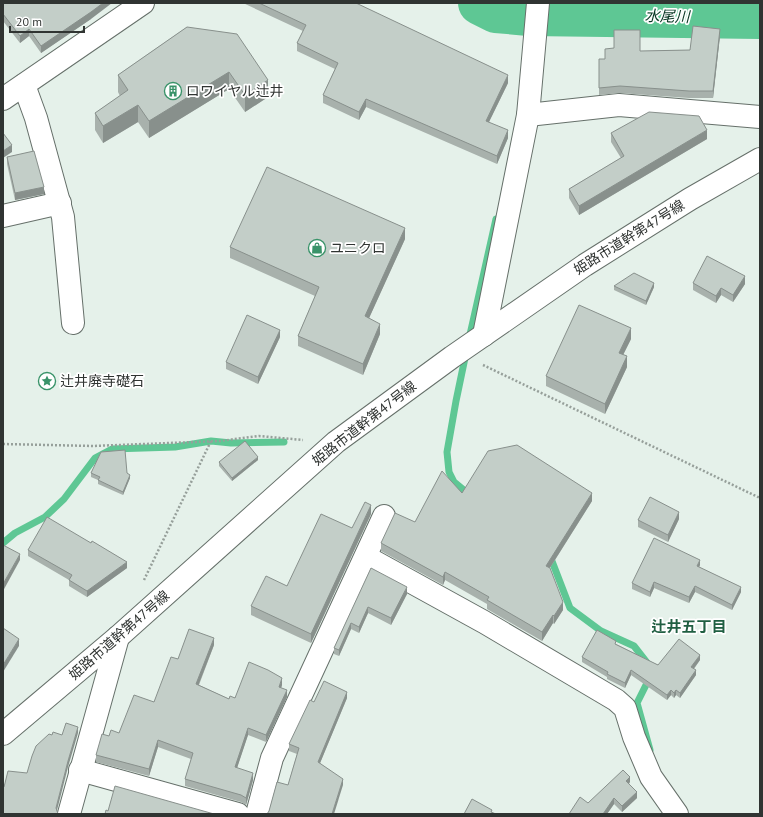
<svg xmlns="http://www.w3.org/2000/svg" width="763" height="817" viewBox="0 0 763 817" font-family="'PT Sans','Noto Sans JP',sans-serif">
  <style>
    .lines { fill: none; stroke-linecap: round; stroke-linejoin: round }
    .stream { stroke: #5ec794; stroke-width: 7 }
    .river { stroke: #5ec794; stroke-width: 44 }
    .minor-casing { stroke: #66706a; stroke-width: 24 }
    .path { stroke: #969f9a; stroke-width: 2.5; stroke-dasharray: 2 2; stroke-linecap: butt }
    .minor { stroke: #fff; stroke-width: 22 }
    .wall { fill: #a8b1ac }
    .shaded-wall { fill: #88908c }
    .building { fill: #c3cec8; stroke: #88908c }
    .labels { text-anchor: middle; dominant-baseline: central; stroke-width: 3.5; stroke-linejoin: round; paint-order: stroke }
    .poi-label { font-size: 14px; fill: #303432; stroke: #fff; text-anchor: start }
    .street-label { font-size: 14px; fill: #303432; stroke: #fff }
    .water-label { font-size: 15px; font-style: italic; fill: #083723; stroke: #fff }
    .neighbourhood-label { font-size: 15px; font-weight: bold; fill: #205f42; stroke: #fff }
  </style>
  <rect width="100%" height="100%" fill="#e5f1ea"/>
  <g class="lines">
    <g class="stream">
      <polyline points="469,339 496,219"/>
      <polyline points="466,353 456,401 447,452 449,472 454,482 471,496"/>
      <polyline points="3,543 15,533 45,517 64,499 95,458 112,449 175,447 211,441 231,443 284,442"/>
      <polyline points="550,556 570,608 601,631 634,646 648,664"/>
      <polyline points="648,677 647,683 637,703 650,750"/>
    </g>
    <polyline class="river" points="480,3 496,11 529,14 760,17"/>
    <g class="minor-casing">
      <g id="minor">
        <polyline points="24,85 36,118 63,217 73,323"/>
        <polyline points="3,99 143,3"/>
        <polyline points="528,115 619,105 760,117"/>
        <polyline points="3,216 60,203"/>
        <polyline points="484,335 528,115 538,3"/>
        <polyline points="366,557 484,622 616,700 625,708 634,737 651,777 677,814"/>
        <polyline points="3,734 118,637 336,442 452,357 585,265 690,199 760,159"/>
        <polyline points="80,770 238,814"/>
        <polyline points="69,814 118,637"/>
        <polyline points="257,814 272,758 384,516"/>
      </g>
    </g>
    <g class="path">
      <polyline points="483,365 760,498"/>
      <polyline points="3,444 93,446 220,441 259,436 303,440"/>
      <polyline points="144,580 211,441"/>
    </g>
    <use href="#minor" class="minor"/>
  </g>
  <g class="wall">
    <polygon points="3,3 91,19 41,53 29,36 20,43 3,21"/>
    <polygon points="243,3 356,3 508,83 489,122 508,138 497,164 366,107 359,120 323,103 323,95 335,69 297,51 297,43 303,31"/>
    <polygon points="187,27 268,97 245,112 229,89 149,138 138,122 103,143 95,130 95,113 120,96 118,92 118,75"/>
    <polygon points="720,36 713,98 689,98 620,93 599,95 599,59 605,59 640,51 690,50"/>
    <polygon points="611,133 707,139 579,215 569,198 569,189 621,158 611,142"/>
    <polygon points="7,157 44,194 15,200 7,164"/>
    <polygon points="405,239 369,318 380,334 363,375 298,346 298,336 315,296 230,258 230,247"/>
    <polygon points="693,283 745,284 733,302 721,295 716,303 693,290"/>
    <polygon points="614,286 654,287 646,305 614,290"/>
    <polygon points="280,337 258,384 226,369 226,362"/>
    <polygon points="631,339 623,355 627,367 605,414 546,386 546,376"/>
    <polygon points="258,460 232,481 219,466 219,462"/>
    <polygon points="91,473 127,473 130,478 123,495 98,484 98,480 91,477"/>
    <polygon points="592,501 550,568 563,610 554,624 553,623 542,641 487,609 487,604 445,580 443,585 381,551 381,543 415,522"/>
    <polygon points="371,514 311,643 251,615 251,606 287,586 352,528"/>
    <polygon points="679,519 668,542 638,527 638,520"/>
    <polygon points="28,550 127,568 87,597 69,586 69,580 28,556"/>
    <polygon points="700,565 699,567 741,592 732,610 695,592 689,603 654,588 650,597 632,589 632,583"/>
    <polygon points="371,568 407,594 391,625 368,613 359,633 351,629 339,656 334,654 334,648"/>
    <polygon points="616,644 658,665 700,660 694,669 696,675 680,698 676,695 674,698 671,695 667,700 631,675 625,688 607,679 607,677 582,662 582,657"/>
    <polygon points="214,645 199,685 229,699 282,685 281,688 287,697 266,742 248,735 237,768 253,780 246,805 241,802 185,786 185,779 191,759 158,747 149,776 96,762 96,755 109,736 119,733 154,702 178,659"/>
    <polygon points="347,698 320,763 343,785 288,785 297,754 289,751 289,744 314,702"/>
    <polygon points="630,782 629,784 637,798 622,812 614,804 607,814 569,814 588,803"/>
  </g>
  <g class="shaded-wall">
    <polygon points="103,3 112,3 91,19 41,53 41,46"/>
    <polygon points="29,29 29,36 20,43 20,36"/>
    <polygon points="720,29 720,36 713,98 713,91"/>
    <polygon points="229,72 229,89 149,138 149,121"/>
    <polygon points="508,75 508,83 486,128 486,121"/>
    <polygon points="268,80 268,97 245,112 245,95"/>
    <polygon points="366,99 366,107 359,120 359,112"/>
    <polygon points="138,105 138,122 103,143 103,126"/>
    <polygon points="508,130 508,138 497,164 497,156"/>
    <polygon points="707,130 707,139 579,215 579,206"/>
    <polygon points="12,145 12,152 3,158 3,151"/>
    <polygon points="44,187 44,194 15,200 15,193"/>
    <polygon points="405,228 405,239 365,327 365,316"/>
    <polygon points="745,276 745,284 733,302 733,295"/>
    <polygon points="654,283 654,287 646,305 646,301"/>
    <polygon points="721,288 721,295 716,303 716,296"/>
    <polygon points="380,324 380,334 363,375 363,364"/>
    <polygon points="631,328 631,339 619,363 619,353"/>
    <polygon points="280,330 280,337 258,384 258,377"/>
    <polygon points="627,356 627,367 605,414 605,404"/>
    <polygon points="258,457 258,460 232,481 232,478"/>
    <polygon points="130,475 130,478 123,495 123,492"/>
    <polygon points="592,493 592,501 546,574 546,566"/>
    <polygon points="371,505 371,514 311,643 311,634"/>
    <polygon points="679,512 679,519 668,542 668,535"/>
    <polygon points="20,554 20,560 3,591 3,584"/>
    <polygon points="700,560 700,565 697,571 697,566"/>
    <polygon points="127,562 127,568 87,597 87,591"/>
    <polygon points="445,572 445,580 443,585 443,577"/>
    <polygon points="654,582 654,588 650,597 650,592"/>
    <polygon points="695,586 695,592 689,603 689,597"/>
    <polygon points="407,587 407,594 391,625 391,618"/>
    <polygon points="741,587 741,592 732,610 732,605"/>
    <polygon points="563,602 563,610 554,624 554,616"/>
    <polygon points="368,607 368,613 359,633 359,627"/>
    <polygon points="553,615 553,623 542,641 542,632"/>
    <polygon points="351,623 351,629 339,656 339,650"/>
    <polygon points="214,638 214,645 196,691 196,684"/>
    <polygon points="19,639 19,646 3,672 3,665"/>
    <polygon points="700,655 700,660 691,672 691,667"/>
    <polygon points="631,670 631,675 625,688 625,683"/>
    <polygon points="696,670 696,675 680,698 680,693"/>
    <polygon points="282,678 282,685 279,694 279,687"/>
    <polygon points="287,690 287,697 266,742 266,735"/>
    <polygon points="671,690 671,695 667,700 667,695"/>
    <polygon points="676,690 676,695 674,698 674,693"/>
    <polygon points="347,692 347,698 318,768 318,762"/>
    <polygon points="78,727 78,733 68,767 56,814 56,808 68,761"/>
    <polygon points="248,728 248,735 235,774 235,767"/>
    <polygon points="158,740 158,747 149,776 149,769"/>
    <polygon points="253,773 253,780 246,805 246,798"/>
    <polygon points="630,777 630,782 626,787 626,781"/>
    <polygon points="343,779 343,785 334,814 332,814"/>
    <polygon points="637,792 637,798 622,812 622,806"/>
    <polygon points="614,798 614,804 607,814 603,814"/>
  </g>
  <g class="building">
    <polygon points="3,3 103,3 91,12 41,46 29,29 20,36 3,14"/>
    <polygon points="259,3 356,3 508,75 486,121 508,130 497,156 366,99 359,112 323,95 338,63 297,43 306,25"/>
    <polygon points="693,26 720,29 713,91 689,91 620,86 599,88 599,59 605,59 605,49 614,48 614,30 640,30 640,51 690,50"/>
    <polygon points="187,27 237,34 268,80 245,95 229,72 149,121 138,105 103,126 95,113 128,90 118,75"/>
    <polygon points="649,112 699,116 707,130 579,206 569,189 624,156 611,133"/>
    <polygon points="3,133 12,145 3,151"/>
    <polygon points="34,151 44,187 15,193 7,157"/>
    <polygon points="267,167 405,228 365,316 380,324 363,364 298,336 319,287 230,247"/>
    <polygon points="707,256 745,276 733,295 721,288 716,296 693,283"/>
    <polygon points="634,273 654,283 646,301 614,286"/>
    <polygon points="579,305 631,328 619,353 627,356 605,404 546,376"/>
    <polygon points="247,315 280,330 258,377 226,362"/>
    <polygon points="245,441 258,457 232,478 219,462"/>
    <polygon points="517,445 592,493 546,566 550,568 563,602 554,616 553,615 542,632 487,600 489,597 445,572 443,577 381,543 395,513 415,522 442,471 462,493 488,451"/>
    <polygon points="125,450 127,473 130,475 123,492 98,480 100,477 91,473 101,452"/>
    <polygon points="650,497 679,512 668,535 638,520"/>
    <polygon points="365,502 371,505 311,634 251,606 266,576 287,586 321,514 352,528"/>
    <polygon points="47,517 91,543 92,541 127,562 87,591 69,580 72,575 28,550"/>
    <polygon points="654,538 700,560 697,566 741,587 732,605 695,586 689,597 654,582 650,592 632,583"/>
    <polygon points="3,545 20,554 3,584"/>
    <polygon points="371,568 407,587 391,618 368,607 359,627 351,623 339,650 334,648"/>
    <polygon points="3,628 19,639 3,665"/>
    <polygon points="189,629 214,638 196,684 229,699 230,696 235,698 249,662 268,670 282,678 279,687 287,690 266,735 248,728 235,767 253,773 246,798 241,795 185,779 193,753 158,740 149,769 96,755 102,734 109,736 111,730 119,733 134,695 154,702 171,657 178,659"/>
    <polygon points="597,630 616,641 615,644 658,665 679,639 700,655 691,667 696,670 680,693 676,690 674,693 671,690 667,695 631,670 625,683 607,674 608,672 582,657"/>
    <polygon points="324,681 347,692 318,762 343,779 332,814 267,814 269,811 277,782 288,785 299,748 289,744 310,700 314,702"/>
    <polygon points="66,723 78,727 68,761 57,804 56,808 58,814 3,814 3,786 4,787 8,771 27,773 32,756 36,746 49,734 52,735 53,732 62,735"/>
    <polygon points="623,770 630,777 626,781 637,792 622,806 614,798 603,814 569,814 580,797 588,803"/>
    <polygon points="115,786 214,814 105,814 106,810 108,811"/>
    <polygon points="472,799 492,810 491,812 496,814 464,814"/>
  </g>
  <defs>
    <g id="building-ring" transform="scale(0.9)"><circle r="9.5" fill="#fff" stroke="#399369" stroke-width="1.5"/><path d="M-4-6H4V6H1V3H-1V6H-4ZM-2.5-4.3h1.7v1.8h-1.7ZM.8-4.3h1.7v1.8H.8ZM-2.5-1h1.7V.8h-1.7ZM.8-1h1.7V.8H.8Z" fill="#399369"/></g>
    <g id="shop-ring" transform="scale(0.9)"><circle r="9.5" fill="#fff" stroke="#399369" stroke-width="1.5"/><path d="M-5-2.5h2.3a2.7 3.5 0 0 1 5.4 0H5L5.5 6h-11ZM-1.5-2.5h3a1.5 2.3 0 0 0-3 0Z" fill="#399369"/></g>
    <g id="sight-ring" transform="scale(0.9)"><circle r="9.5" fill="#fff" stroke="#399369" stroke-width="1.5"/><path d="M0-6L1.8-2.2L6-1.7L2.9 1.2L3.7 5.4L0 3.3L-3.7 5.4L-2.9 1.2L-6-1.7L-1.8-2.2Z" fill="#399369"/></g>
  </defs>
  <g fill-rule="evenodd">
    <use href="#building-ring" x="173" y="91"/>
    <use href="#shop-ring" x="317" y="248"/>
    <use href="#sight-ring" x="47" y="381"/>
  </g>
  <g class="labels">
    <g class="poi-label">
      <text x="186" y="91">ロワイヤル辻井</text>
      <text x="330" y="248">ユニクロ</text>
      <text x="60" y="381">辻井廃寺礎石</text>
    </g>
    <g class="street-label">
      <text transform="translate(629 237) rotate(-32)">姫路市道幹第47号線</text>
      <text transform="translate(364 423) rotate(-38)">姫路市道幹第47号線</text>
      <text transform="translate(119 635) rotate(-41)">姫路市道幹第47号線</text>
    </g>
    <g class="water-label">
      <text transform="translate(667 16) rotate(1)">水尾川</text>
    </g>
    <g class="neighbourhood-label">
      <text x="689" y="626">辻井五丁目</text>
    </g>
  </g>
  <rect width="763" height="817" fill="none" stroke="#303432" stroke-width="8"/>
  <path d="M10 26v6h74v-6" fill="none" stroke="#303432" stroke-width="2"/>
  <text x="16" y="26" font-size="12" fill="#303432" stroke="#ffffff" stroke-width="3" paint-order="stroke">20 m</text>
</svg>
